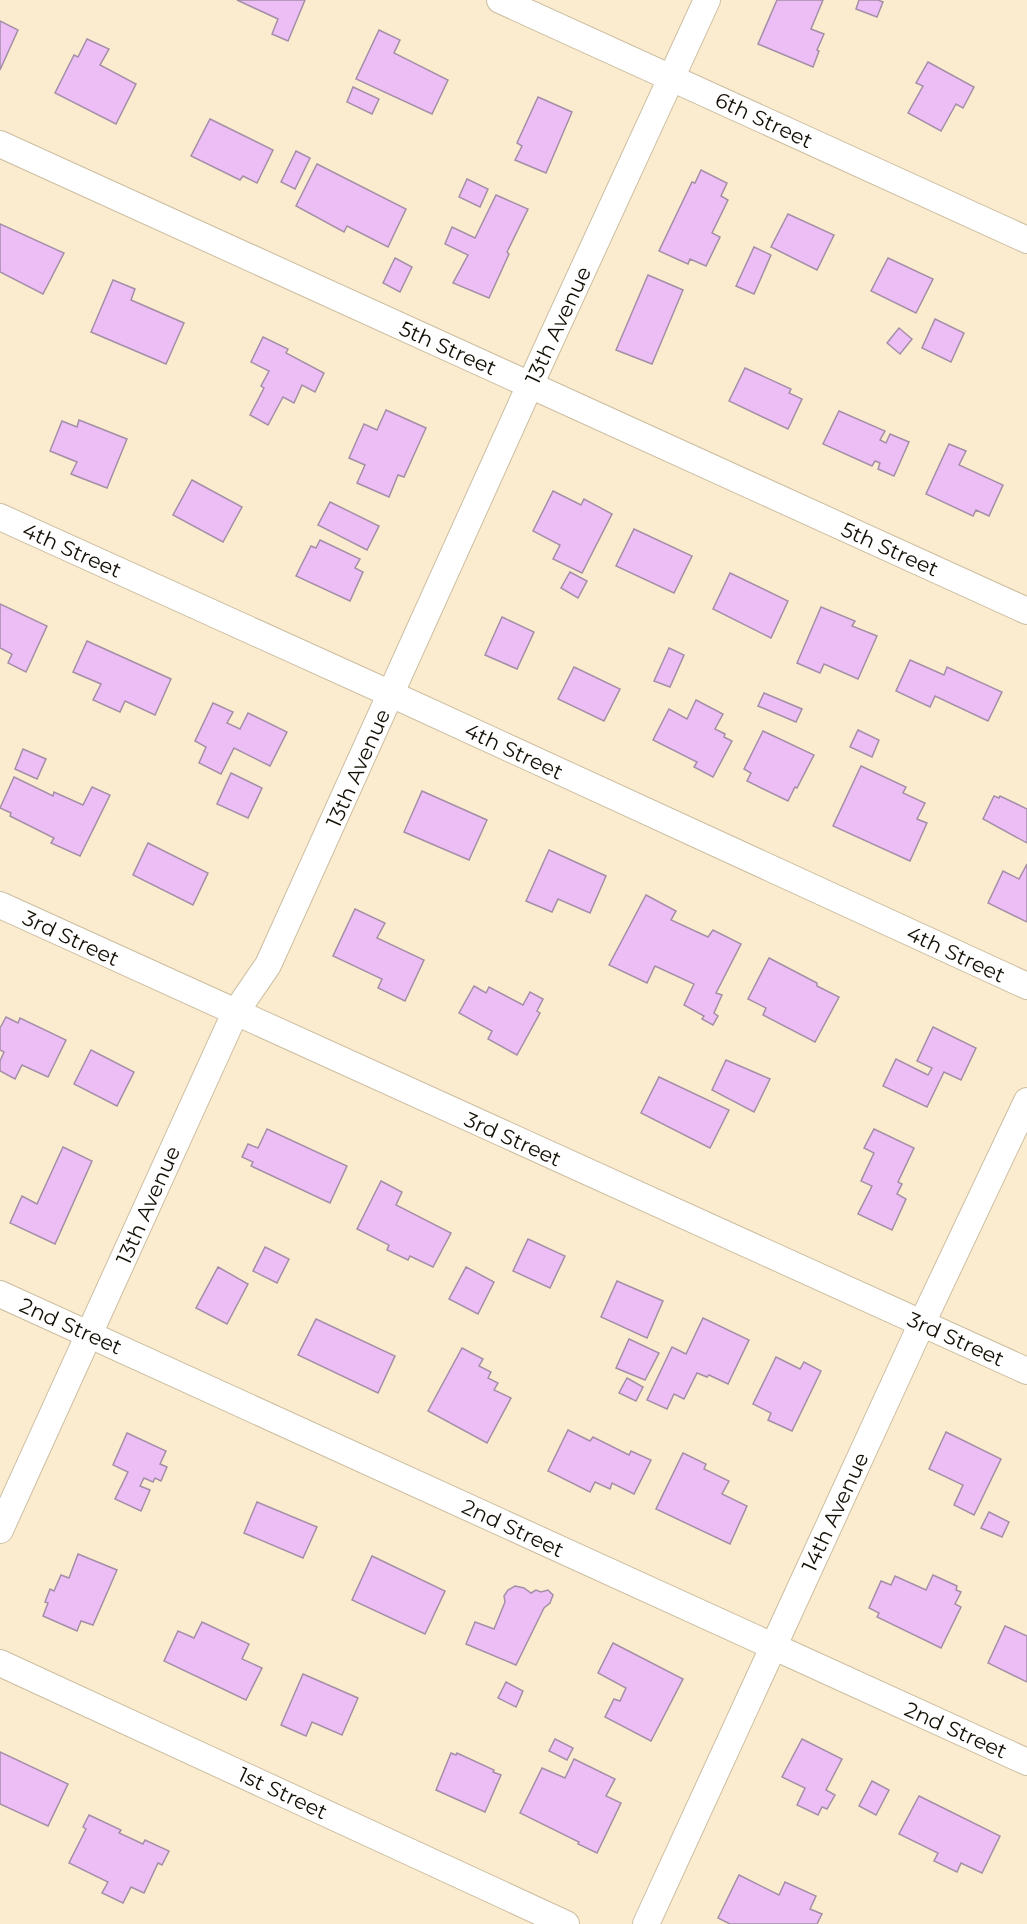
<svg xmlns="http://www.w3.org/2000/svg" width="1027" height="1924" viewBox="0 0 1027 1924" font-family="Montserrat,sans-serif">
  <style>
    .building { fill: #edbef6; stroke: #a48fa7; stroke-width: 1.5 }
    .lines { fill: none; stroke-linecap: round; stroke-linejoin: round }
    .street-casing { stroke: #ccbea1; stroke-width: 28 }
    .street { stroke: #fff; stroke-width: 26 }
    .labels { text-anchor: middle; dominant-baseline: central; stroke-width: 4.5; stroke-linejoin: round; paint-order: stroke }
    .street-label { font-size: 21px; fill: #140f05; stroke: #fff }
  </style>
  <rect width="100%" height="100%" fill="#fbeccf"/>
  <g class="building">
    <polygon points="237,0 305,0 288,41 272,34 278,19"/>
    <polygon points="777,0 823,0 811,29 824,34 817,50 819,51 813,67 758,44"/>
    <polygon points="859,0 878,0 883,2 877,17 856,9"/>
    <polygon points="0,21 18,30 0,70"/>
    <polygon points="379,30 400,40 394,53 448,80 432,114 356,79"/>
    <polygon points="87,39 109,49 100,65 136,84 116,124 55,93 74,55 78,57"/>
    <polygon points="928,62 974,87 963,108 956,104 941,131 908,113 923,86 916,83"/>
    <polygon points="353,87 379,99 372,114 347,102"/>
    <polygon points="538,97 572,112 546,173 515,160 522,146 517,143"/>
    <polygon points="210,119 273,150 257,183 243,176 240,180 191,156"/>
    <polygon points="296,151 310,158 295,189 281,182"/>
    <polygon points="317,164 406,209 388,247 347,226 344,232 296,206"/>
    <polygon points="701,170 727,183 721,196 728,200 712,233 720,237 706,266 690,259 688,264 659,251 692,182 695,183"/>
    <polygon points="467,179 488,189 480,207 459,197"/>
    <polygon points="496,195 528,209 507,252 509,254 489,298 453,283 468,255 445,244 452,227 475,238"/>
    <polygon points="788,214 834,235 817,270 771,247"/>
    <polygon points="0,224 64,253 43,294 0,272"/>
    <polygon points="754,247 771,255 754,294 736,286"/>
    <polygon points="395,258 412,267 400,292 383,283"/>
    <polygon points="888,258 933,279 916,313 871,291"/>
    <polygon points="648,275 683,290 652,364 616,350"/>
    <polygon points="113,280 135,289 131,300 184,323 166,364 91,332"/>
    <polygon points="935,319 964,333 951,362 922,348"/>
    <polygon points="899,328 912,339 900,354 887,343"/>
    <polygon points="263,337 288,349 286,353 324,373 315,392 302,385 294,403 283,397 268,425 250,415 264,388 261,386 269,371 251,362"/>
    <polygon points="745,368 791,389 789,393 802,399 788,429 729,401"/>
    <polygon points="386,410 426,428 404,477 398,475 389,497 357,483 365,465 349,458 364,424 377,430"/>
    <polygon points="839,411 885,431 880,440 886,443 890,434 909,442 894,476 878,469 880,463 875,461 872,466 823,444"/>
    <polygon points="79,420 127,439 107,488 71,474 77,462 50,451 62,421 77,427"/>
    <polygon points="949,444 966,451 959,465 1003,485 989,516 976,510 973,516 926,494"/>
    <polygon points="192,480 242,507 223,542 173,515"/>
    <polygon points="553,491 581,505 584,499 612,514 582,573 553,559 560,545 533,531"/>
    <polygon points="330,502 379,526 367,550 318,525"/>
    <polygon points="634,529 692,556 674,593 616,566"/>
    <polygon points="320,540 360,559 355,568 363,572 350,601 296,576 311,546 316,548"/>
    <polygon points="570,572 587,581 578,598 561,588"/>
    <polygon points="730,573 788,601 771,638 713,609"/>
    <polygon points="0,604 47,626 26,672 8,663 12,654 0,648"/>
    <polygon points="821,607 855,621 852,626 877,636 858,679 824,664 820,673 797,663"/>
    <polygon points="502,617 534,632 517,669 485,655"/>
    <polygon points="87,641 171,679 155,715 125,701 120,712 93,700 101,684 73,672"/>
    <polygon points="669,648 684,655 670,687 654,681"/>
    <polygon points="910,660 944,675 947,667 1002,692 988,721 935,696 930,707 896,691"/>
    <polygon points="574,667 620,689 604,721 558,699"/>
    <polygon points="764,693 802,709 796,722 758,706"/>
    <polygon points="696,700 723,714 715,729 725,734 724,737 732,741 713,777 694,767 697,762 653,740 669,709 687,719"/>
    <polygon points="213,703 233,712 227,723 240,729 248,713 287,732 270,766 234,748 221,774 199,763 206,747 195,741"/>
    <polygon points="858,730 879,740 872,757 850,747"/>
    <polygon points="763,731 814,755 797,788 795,787 788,801 747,781 751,773 744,769"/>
    <polygon points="23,749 46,759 37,779 15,769"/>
    <polygon points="861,766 906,787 903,793 925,803 917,819 927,823 910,861 833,826"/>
    <polygon points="231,773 262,788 248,818 217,804"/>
    <polygon points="14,777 53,796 54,792 83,805 92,787 110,795 80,856 51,843 54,838 10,816 11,813 0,808"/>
    <polygon points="422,791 487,820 469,860 404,832"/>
    <polygon points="994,796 999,798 1000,796 1027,809 1027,843 983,819"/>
    <polygon points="148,843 208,873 193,905 133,875"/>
    <polygon points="549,850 606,876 590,913 558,899 552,912 526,901"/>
    <polygon points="1027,864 1027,922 988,903 1003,871 1019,879"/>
    <polygon points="646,895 676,911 671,920 708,937 713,930 741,944 716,993 722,995 714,1013 718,1016 713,1025 702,1019 704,1016 684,1005 694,984 655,966 647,983 609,965"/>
    <polygon points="355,909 385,923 377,938 424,960 405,1001 378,988 382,979 333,956"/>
    <polygon points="769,958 817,983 817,986 839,997 815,1042 763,1015 766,1008 748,999"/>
    <polygon points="474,986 486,993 489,987 523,1005 530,992 543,999 537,1011 540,1013 517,1055 488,1039 492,1031 459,1013"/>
    <polygon points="6,1017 18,1023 20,1018 66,1040 48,1077 22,1065 15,1079 0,1071 0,1061 4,1052 0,1050 0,1028"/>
    <polygon points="933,1027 976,1048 961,1080 944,1072 927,1107 883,1086 896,1059 928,1075 932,1068 917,1061"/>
    <polygon points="91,1050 134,1072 117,1106 74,1084"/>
    <polygon points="726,1060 770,1079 754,1112 712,1090"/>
    <polygon points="659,1077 729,1110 710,1148 641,1113"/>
    <polygon points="267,1129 347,1166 330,1203 251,1166 253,1162 242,1157 248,1144 258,1148"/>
    <polygon points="874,1129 914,1148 898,1182 902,1184 897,1194 906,1199 892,1230 858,1214 872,1186 861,1181 874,1153 864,1148"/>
    <polygon points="63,1147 92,1161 55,1244 10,1223 22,1196 37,1204"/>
    <polygon points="381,1181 402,1192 396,1205 451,1233 433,1267 410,1256 408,1260 387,1250 389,1245 357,1229"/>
    <polygon points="528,1239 565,1256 550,1288 513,1271"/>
    <polygon points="265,1247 289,1259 277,1283 253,1271"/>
    <polygon points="218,1267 248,1284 227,1324 196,1308"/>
    <polygon points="466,1267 494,1282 478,1314 449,1299"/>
    <polygon points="617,1281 663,1301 647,1338 601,1317"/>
    <polygon points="703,1318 749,1340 728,1384 709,1375 707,1377 697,1373 684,1399 674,1394 667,1409 647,1400 672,1347 686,1354"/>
    <polygon points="316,1319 395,1356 378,1393 298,1355"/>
    <polygon points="629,1339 659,1353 645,1380 616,1368"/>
    <polygon points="462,1348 483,1359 479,1366 491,1372 488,1378 498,1383 494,1390 511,1398 487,1443 428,1411"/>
    <polygon points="776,1357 800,1369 804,1362 821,1371 792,1431 768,1420 771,1413 753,1404"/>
    <polygon points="627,1378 643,1387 636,1401 619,1393"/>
    <polygon points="568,1430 590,1441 593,1437 629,1455 631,1451 651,1460 634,1494 612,1483 610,1489 595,1482 590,1492 548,1471"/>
    <polygon points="946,1432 1001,1459 974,1515 954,1505 963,1485 929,1469"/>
    <polygon points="127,1433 166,1451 160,1464 167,1467 161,1481 155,1478 153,1482 144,1478 140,1486 150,1490 141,1511 115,1499 128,1472 113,1465"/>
    <polygon points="683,1453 706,1464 704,1469 729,1481 722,1494 747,1506 730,1544 656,1509"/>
    <polygon points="257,1502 317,1527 303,1558 244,1533"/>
    <polygon points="989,1512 1009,1522 1002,1537 981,1528"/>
    <polygon points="78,1554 117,1570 93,1625 81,1621 77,1631 43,1616 48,1603 45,1602 50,1589 54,1591 61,1575 69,1578"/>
    <polygon points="372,1556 445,1591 425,1634 352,1600"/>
    <polygon points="933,1575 957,1586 956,1590 961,1592 955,1604 961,1607 941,1648 877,1617 879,1613 869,1608 881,1581 891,1585 895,1576 926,1590"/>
    <polygon points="515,1586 524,1588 531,1593 536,1590 541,1592 548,1590 553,1595 550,1603 544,1608 516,1665 466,1644 475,1622 494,1629 505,1602 504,1596 508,1590"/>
    <polygon points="202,1622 249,1644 242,1659 262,1668 246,1700 164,1661 178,1631 194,1638"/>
    <polygon points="1005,1626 1027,1636 1027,1682 988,1663"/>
    <polygon points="613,1643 683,1679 651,1741 605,1717 614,1699 620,1701 626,1688 598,1673"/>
    <polygon points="303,1674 358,1698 342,1735 312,1722 306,1736 281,1725"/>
    <polygon points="506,1682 523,1691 516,1707 498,1698"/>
    <polygon points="555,1739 573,1748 567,1760 549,1751"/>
    <polygon points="802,1739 842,1759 826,1790 835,1795 827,1809 822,1807 818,1815 797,1805 805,1788 782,1777"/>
    <polygon points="0,1752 68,1784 48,1826 0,1804"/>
    <polygon points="451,1753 456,1755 457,1753 494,1770 493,1772 501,1775 485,1812 436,1790"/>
    <polygon points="574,1759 615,1779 606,1796 621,1803 597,1853 578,1844 579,1842 520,1813 542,1768 565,1778"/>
    <polygon points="872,1781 889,1790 876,1815 859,1806"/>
    <polygon points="919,1796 1000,1836 982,1873 961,1863 957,1872 934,1861 938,1853 899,1834"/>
    <polygon points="89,1815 121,1830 119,1833 143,1844 145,1840 169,1851 162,1865 158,1863 144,1893 131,1887 123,1903 102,1893 108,1882 69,1863 86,1829 83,1827"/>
    <polygon points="739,1875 779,1895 785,1882 816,1896 810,1909 822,1914 817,1924 730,1924 718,1918"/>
  </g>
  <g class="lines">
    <g class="street-casing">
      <g id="street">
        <polyline points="500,0 1027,240"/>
        <polyline points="0,144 1027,611"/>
        <polyline points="0,517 391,694 1027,986"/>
        <polyline points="0,905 1027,1371"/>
        <polyline points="0,1294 1027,1762"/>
        <polyline points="0,1530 235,1013 268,965 530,385 707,0"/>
        <polyline points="0,1663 566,1924"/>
        <polyline points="646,1924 922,1323 1027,1101"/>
      </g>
    </g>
    <use href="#street" class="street"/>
  </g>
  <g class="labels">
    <g class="street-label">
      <text transform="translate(764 120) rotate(25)">6th Street</text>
      <text transform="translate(558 325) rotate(-65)">13th Avenue</text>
      <text transform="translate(448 348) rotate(24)">5th Street</text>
      <text transform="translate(890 549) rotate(24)">5th Street</text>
      <text transform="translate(72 550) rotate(24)">4th Street</text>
      <text transform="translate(514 751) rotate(25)">4th Street</text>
      <text transform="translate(358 768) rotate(-66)">13th Avenue</text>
      <text transform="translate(71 938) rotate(25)">3rd Street</text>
      <text transform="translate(956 954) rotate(25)">4th Street</text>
      <text transform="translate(513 1139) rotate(24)">3rd Street</text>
      <text transform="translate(148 1205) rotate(-66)">13th Avenue</text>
      <text transform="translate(71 1326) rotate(24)">2nd Street</text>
      <text transform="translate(956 1339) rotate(24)">3rd Street</text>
      <text transform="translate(835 1512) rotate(-65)">14th Avenue</text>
      <text transform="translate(513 1528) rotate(25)">2nd Street</text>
      <text transform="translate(956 1730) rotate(24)">2nd Street</text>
      <text transform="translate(283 1793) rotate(25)">1st Street</text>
    </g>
  </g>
</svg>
